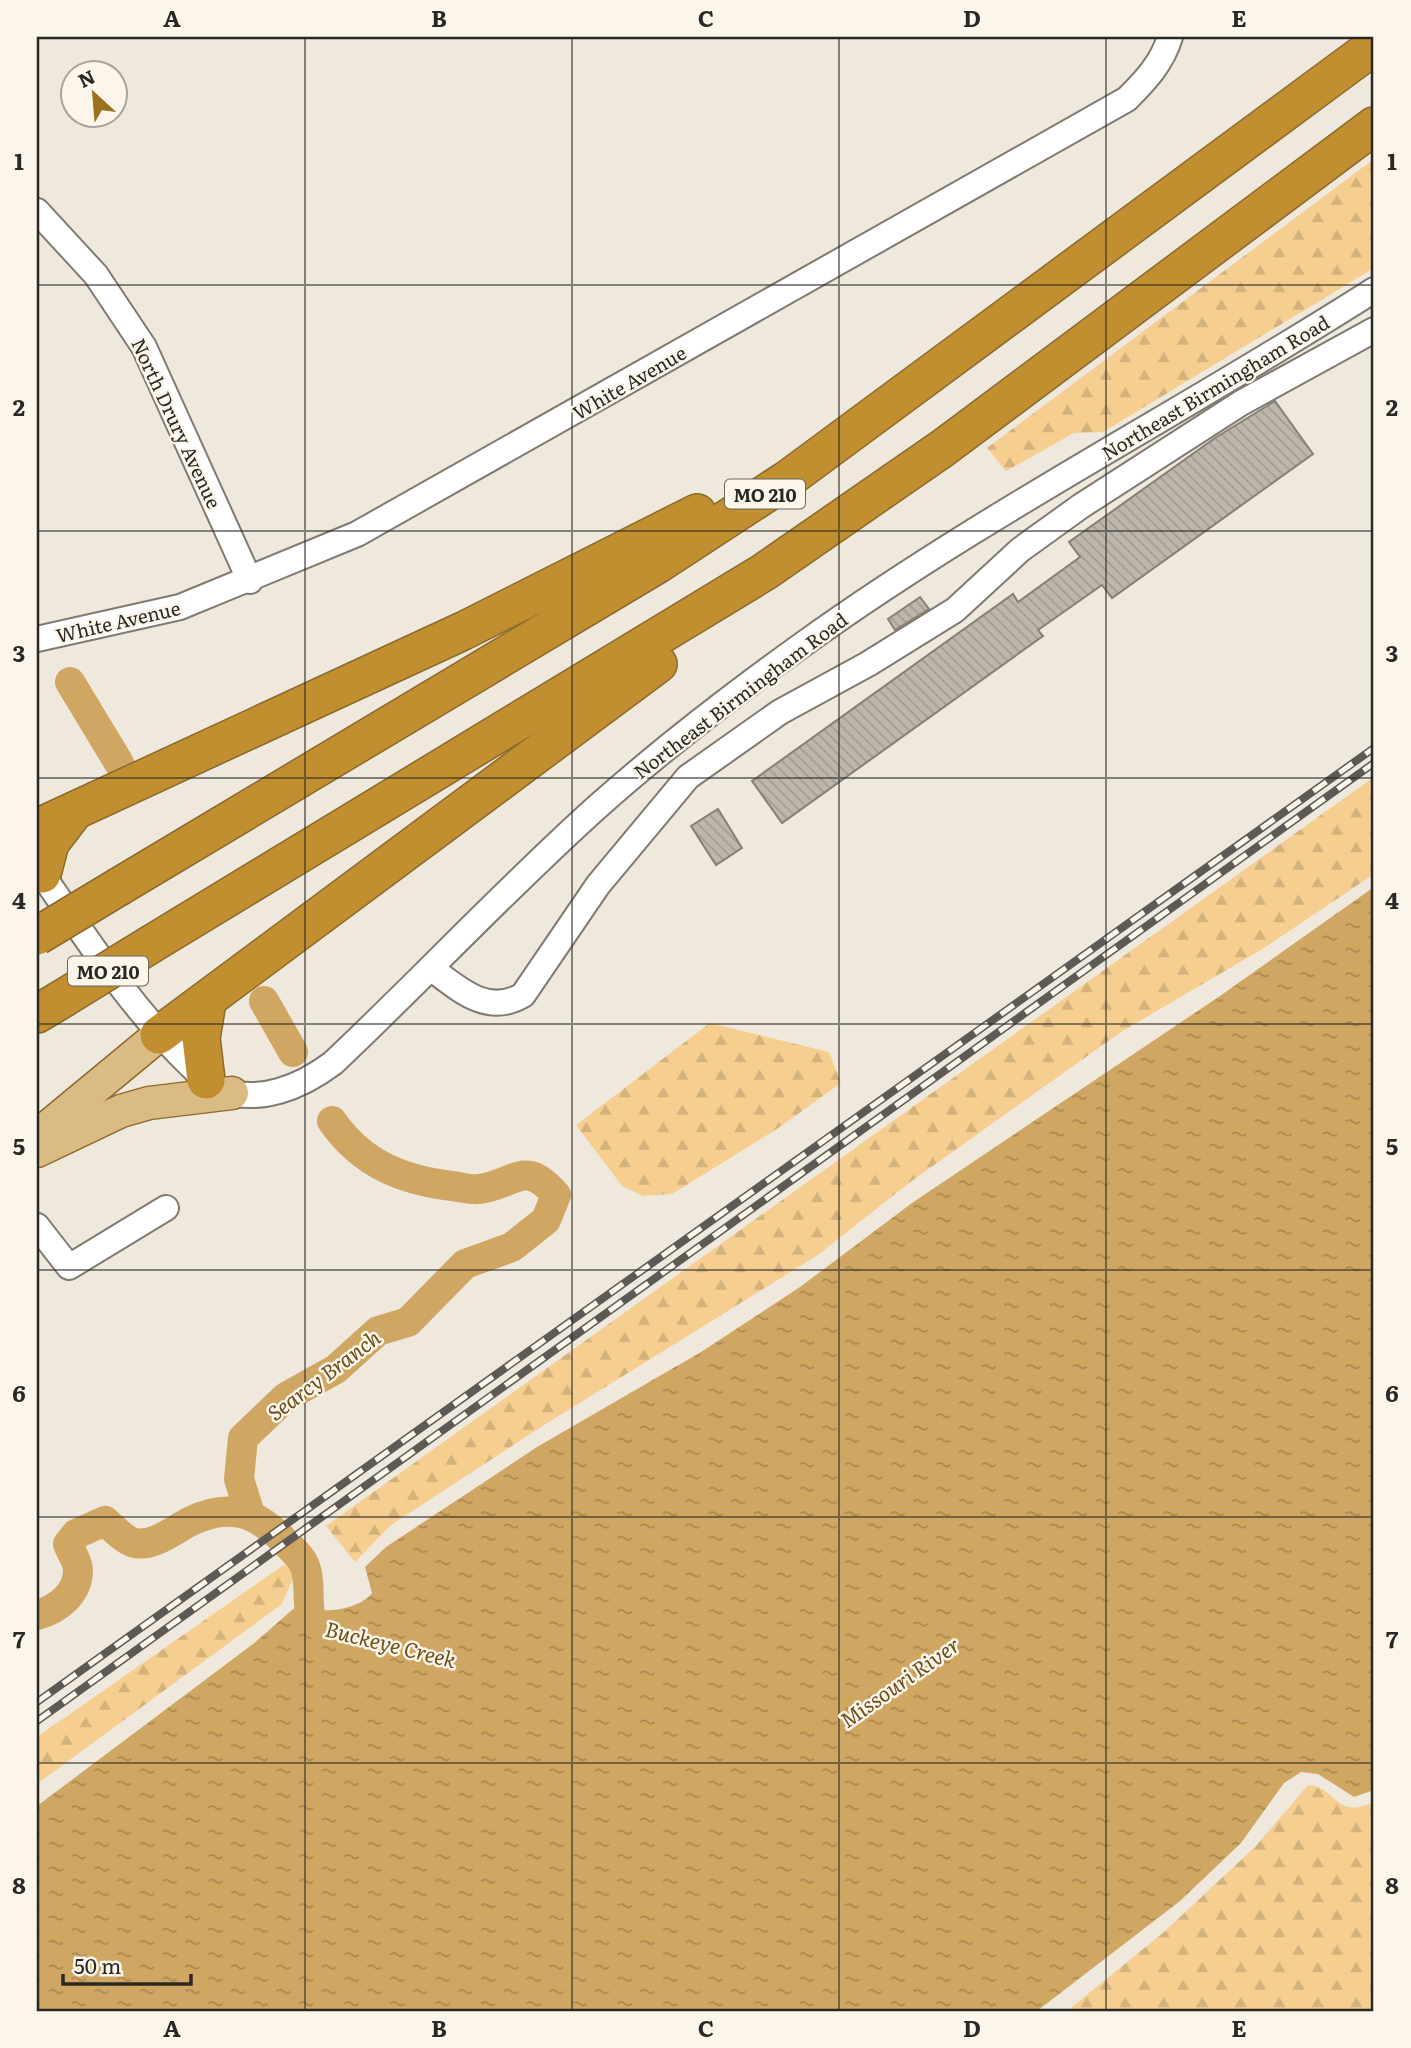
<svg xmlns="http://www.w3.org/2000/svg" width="1411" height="2048" viewBox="0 0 1411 2048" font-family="Literata,serif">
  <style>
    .forest { fill: url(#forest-firs) }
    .water { fill: url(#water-ripples) }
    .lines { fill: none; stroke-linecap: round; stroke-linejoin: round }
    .river { stroke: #d0a762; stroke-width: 30 }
    .building { fill: url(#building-back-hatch); stroke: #867f76; stroke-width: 2 }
    .minor-casing { stroke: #807a71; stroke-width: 28 }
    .major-casing { stroke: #8c6a2c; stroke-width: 35 }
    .highway-casing { stroke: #8c6a2c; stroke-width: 40 }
    .minor { stroke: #fff; stroke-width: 24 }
    .major { stroke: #dabb83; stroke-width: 32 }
    .highway { stroke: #c18e30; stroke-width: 37 }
    .rail-casing { stroke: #5d5a55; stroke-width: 8 }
    .rail { stroke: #fcf5ea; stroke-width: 5; stroke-dasharray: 16; stroke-linecap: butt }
    .highway-bridge-casing { stroke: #8c6a2c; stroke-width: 40; stroke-linecap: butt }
    .highway-bridge { stroke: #c18e30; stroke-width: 37 }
    .grid { fill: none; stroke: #2a2824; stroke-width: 2; stroke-opacity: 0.55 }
    .labels { text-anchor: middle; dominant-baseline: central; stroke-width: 5; stroke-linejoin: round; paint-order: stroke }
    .shield { fill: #fcf5ea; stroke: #69665f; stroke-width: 2 }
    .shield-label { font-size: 18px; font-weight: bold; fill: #2a2824 }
    .street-label { font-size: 19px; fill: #2a2824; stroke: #fcf5ea }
    .water-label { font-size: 21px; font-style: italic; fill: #6b4e1a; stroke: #fcf5ea }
    .neatline { fill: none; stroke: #2a2824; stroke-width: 2.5 }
    .grid-label { font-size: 23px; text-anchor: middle; font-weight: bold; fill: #2a2824 }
  </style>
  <defs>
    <pattern id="forest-firs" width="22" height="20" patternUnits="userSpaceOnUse" patternTransform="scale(1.75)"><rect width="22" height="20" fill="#f6cf90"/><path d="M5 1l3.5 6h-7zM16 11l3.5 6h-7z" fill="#d3b27c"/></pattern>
    <pattern id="water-ripples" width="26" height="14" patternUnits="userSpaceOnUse" patternTransform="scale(1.75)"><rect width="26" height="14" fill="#d0a762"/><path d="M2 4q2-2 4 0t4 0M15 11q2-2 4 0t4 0" fill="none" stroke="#a98851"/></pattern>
    <pattern id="building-back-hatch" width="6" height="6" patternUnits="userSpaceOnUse" patternTransform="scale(1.75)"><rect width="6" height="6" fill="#bcb6ab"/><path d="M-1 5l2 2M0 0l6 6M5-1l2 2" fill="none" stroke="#a29c93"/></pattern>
  </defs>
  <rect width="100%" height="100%" fill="#eee8dd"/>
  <g class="forest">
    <polygon points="1374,159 1374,268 1103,432 1074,433 1006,471 987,448"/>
    <polygon points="1374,777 1374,874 1264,948 1121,1032 909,1183 818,1255 541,1427 391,1525 355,1562 326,1526"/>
    <polygon points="710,1023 829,1052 841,1083 777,1129 672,1194 643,1196 622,1186 576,1125"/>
    <polygon points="288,1562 296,1572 282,1604 37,1784 37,1737"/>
    <path d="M 1308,1785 C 1340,1789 1334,1820 1374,1802 L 1374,2011 L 1067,2011 L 1164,1932 L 1255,1847 Z"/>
  </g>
  <path class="water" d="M 1374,887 L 1374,1790 L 1354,1797 L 1318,1774 L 1301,1772 L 1284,1783 L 1241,1843 L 1180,1901 L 1037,2011 L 37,2011 L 37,1806 L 253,1644 L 300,1603 L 312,1602 L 318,1610 C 335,1612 361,1607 372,1593 L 365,1567 L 386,1547 L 537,1447 L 701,1352 L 800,1287 L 912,1203 L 1220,996 Z"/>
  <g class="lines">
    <g class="river">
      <polyline points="70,682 119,763"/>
      <polyline points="264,1001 293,1052"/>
      <path d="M 250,1514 L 239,1479 L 243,1438 L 286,1397 L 336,1369 L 378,1331 L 408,1322 L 465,1264 L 512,1247 L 546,1220 L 556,1195 C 524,1158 517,1184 479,1189 C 471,1190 461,1187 452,1186 C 402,1180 362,1164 332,1121"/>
      <path d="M 37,1615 C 58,1609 78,1594 78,1570 C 78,1562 71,1552 68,1544 L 76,1534 L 105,1521 C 113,1528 125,1541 135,1543 C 153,1547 174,1530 189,1522 C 229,1502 257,1512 285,1542 C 291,1548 299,1555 303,1562 C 312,1578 306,1601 311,1620 L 328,1630"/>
    </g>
  </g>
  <g class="building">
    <polygon points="1275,401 1313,454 1112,598 1102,585 1038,630 1043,636 782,823 752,781 1013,594 1018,602 1080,557 1069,542 1215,438"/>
    <polygon points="920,597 929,609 895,630 888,619"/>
    <polygon points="718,809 742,848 716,865 691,826"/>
  </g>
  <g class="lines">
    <g class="minor-casing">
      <g id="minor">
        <polyline points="37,211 96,275 144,347 250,581"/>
        <path d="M 37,639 L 180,607 L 357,534 L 1127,99 C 1146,80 1162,63 1170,37"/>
        <path d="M 37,867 C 84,935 130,1007 190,1065 C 199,1073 208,1085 219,1089 C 259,1105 301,1087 333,1063 C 422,979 506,889 596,808 C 661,750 731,696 802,645 C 984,514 1185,411 1374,290"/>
        <path d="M 432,969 C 460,990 488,1016 523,995 L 598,885 L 688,777 L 780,712 L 868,664 L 955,610 L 1020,550 L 1081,506 L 1241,403 L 1374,330"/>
        <polyline points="37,1226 69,1267 166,1208"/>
      </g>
    </g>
    <g class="major-casing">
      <g id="major">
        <polyline points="37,1136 159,1035"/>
        <polyline points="37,1151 121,1111 149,1103 232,1093"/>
      </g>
    </g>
    <g class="highway-casing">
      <g id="highway">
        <polyline points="37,828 463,631 697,513"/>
        <polyline points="42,874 50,843 73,813"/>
        <polyline points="120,886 658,564 788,479 1374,46"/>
        <polyline points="153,943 764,572 943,448 1374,126"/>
        <polyline points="37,1014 62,999"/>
        <polyline points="159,1035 658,664"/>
        <polyline points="206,1080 201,1038 207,1002"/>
      </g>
    </g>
    <use href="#minor" class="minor"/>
    <use href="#major" class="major"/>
    <use href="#highway" class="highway"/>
    <g class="rail-casing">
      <g id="rail">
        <polyline points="37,1702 1374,748"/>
        <polyline points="37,1721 1374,763"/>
      </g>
    </g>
    <use href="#rail" class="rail"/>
    <g class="highway-bridge-casing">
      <g id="highway-bridge">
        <polyline points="37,936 120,886"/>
        <polyline points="62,999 153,943"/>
      </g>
    </g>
    <use href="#highway-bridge" class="highway-bridge"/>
  </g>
  <path class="grid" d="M 305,37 L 305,2011M 572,37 L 572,2011M 839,37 L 839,2011M 1106,37 L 1106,2011M 37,285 L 1374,285M 37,531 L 1374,531M 37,778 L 1374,778M 37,1024 L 1374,1024M 37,1270 L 1374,1270M 37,1517 L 1374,1517M 37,1763 L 1374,1763"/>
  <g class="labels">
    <g class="shield">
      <rect x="725" y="479.5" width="80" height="29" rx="5"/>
      <rect x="68" y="956.5" width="80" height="29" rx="5"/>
    </g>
    <g class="shield-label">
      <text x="765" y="494">MO 210</text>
      <text x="108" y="971">MO 210</text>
    </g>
    <g class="street-label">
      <text transform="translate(629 382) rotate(-30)">White Avenue</text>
      <text transform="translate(1215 387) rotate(-31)">Northeast Birmingham Road</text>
      <text transform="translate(177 423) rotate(65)">North Drury Avenue</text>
      <text transform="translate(118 621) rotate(-13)">White Avenue</text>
      <text transform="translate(740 695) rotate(-37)">Northeast Birmingham Road</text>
    </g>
    <g class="water-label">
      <text transform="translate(323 1374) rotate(-37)">Searcy Branch</text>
      <text transform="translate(391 1643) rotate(14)">Buckeye Creek</text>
      <text transform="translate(899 1681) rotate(-35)">Missouri River</text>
    </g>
  </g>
  <rect width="1411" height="2048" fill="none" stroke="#fcf5ea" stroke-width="77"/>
  <g transform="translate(94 94) rotate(334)"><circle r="33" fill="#fcf5ea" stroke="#a8a39b" stroke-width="2"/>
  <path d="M0-5L12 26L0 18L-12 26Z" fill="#9b711f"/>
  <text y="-10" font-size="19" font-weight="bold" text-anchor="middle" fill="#2a2824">N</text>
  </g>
  <path d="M63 1974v10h128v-10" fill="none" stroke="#2a2824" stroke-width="3.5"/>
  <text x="74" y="1974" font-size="21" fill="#2a2824" stroke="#fcf5ea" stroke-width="5" paint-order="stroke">50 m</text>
  <rect x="38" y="38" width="1334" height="1972" class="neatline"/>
  <g class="grid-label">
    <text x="172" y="27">A</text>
    <text x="439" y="27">B</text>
    <text x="706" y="27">C</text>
    <text x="972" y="27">D</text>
    <text x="1239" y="27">E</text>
    <text x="19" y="170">1</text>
    <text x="1392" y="170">1</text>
    <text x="19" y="416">2</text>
    <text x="1392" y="416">2</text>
    <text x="19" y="662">3</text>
    <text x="1392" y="662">3</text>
    <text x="19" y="909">4</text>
    <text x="1392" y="909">4</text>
    <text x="19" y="1155">5</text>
    <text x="1392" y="1155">5</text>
    <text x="19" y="1402">6</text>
    <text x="1392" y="1402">6</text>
    <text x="19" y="1648">7</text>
    <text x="1392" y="1648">7</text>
    <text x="19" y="1894">8</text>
    <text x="1392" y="1894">8</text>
    <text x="172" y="2037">A</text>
    <text x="439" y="2037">B</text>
    <text x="706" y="2037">C</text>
    <text x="972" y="2037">D</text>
    <text x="1239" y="2037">E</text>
  </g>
</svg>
